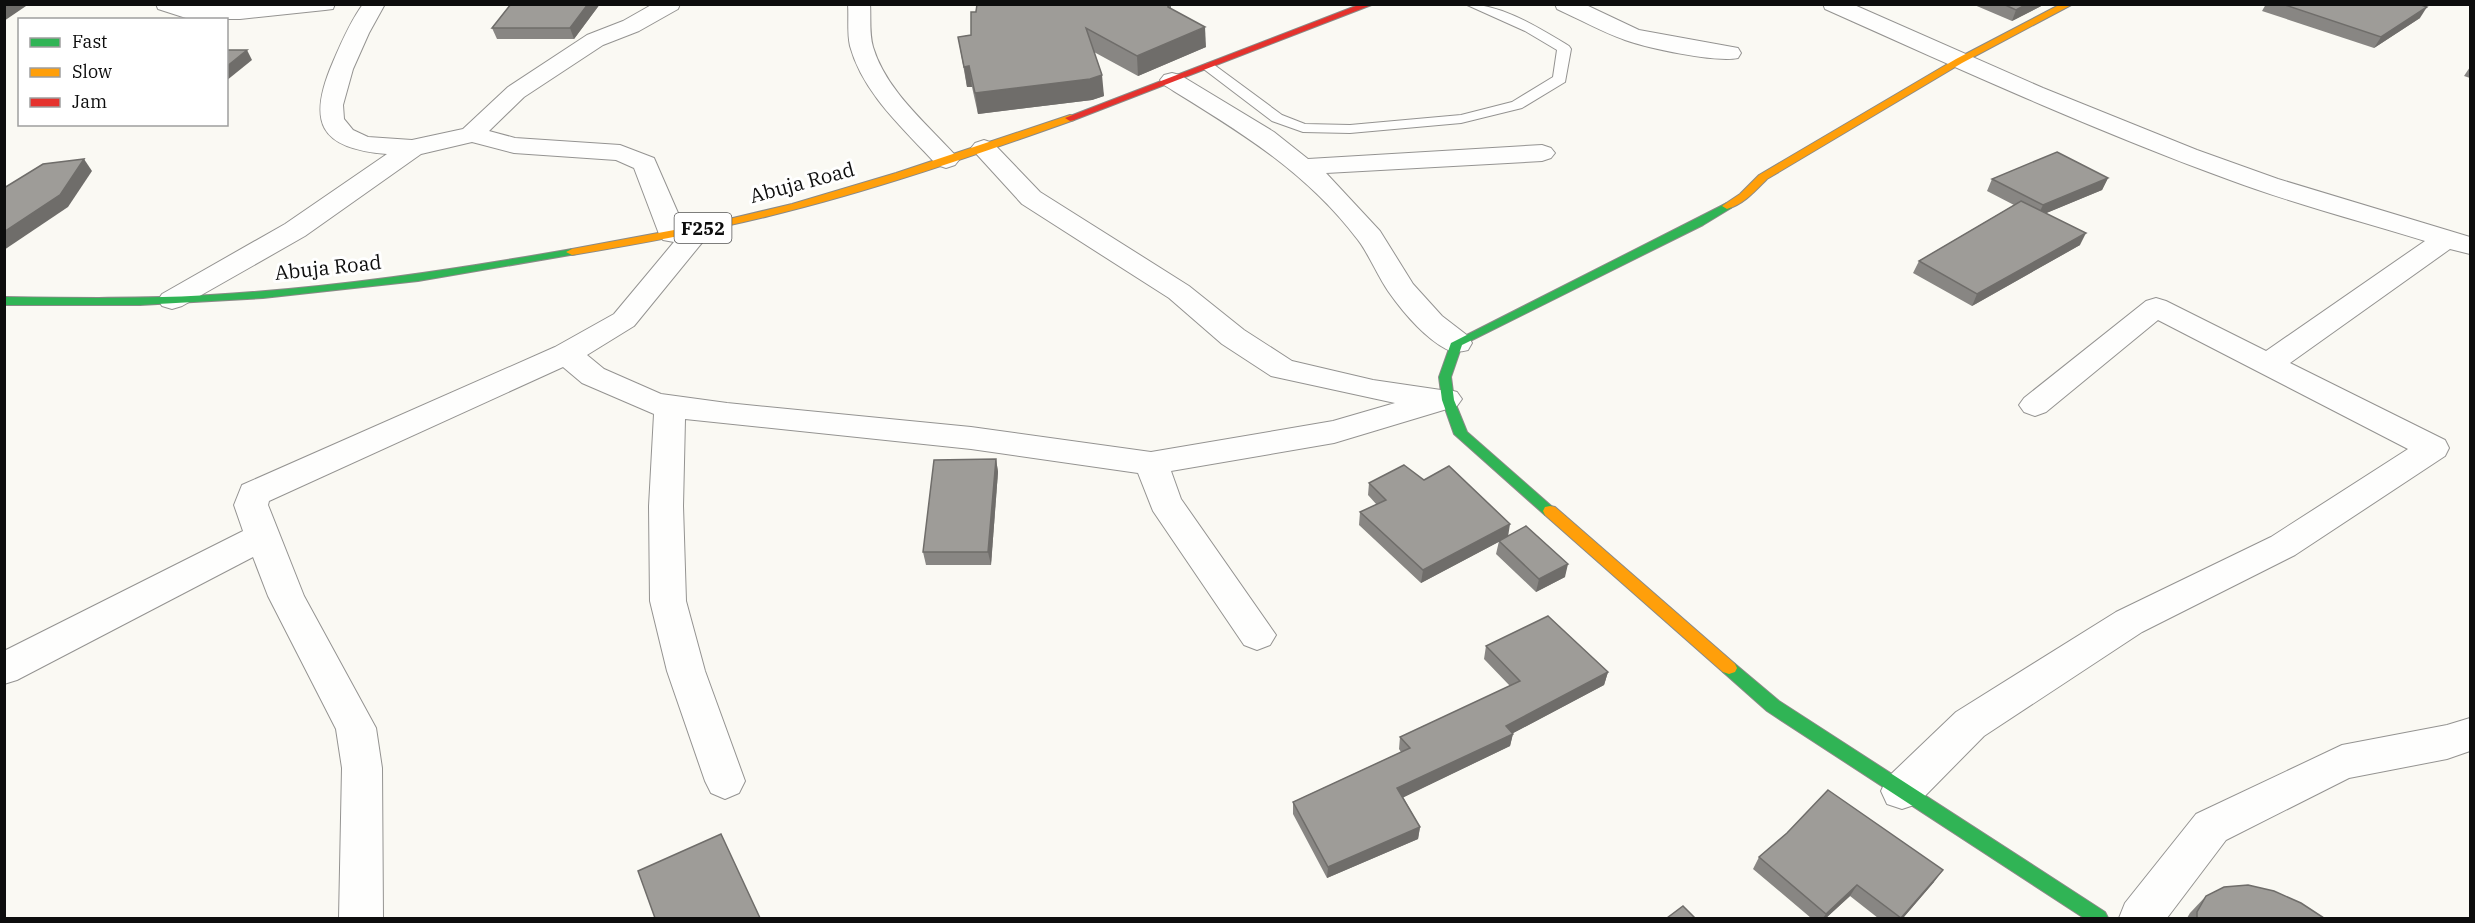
<svg xmlns="http://www.w3.org/2000/svg" width="2475" height="923" viewBox="0 0 2475 923" font-family="'IBM Plex Serif',serif">
  <style>
    .lines { fill: none; stroke-linecap: round; stroke-linejoin: round }
    .lane-casing { stroke: #949391; stroke-width: 2 }
    .street-casing { stroke: #949391; stroke-width: 2 }
    .fast-casing { stroke: #8a8a87; stroke-width: 2 }
    .slow-casing { stroke: #8a8a87; stroke-width: 2 }
    .jam-casing { stroke: #8a8a87; stroke-width: 2 }
    .lane { fill: #fefefd; fill-rule: evenodd }
    .street { fill: #fefefd; fill-rule: evenodd }
    .fast { fill: #30b455; fill-rule: evenodd }
    .slow { fill: #ff9f0a; fill-rule: evenodd }
    .jam { fill: #e5322d; fill-rule: evenodd }
    .wall { fill: #888683 }
    .shaded-wall { fill: #6f6d6a }
    .building { fill: #9e9c98; stroke: #6f6d6a; stroke-width: 1.5 }
    .labels { text-anchor: middle; dominant-baseline: central; stroke-width: 6; stroke-linejoin: round; paint-order: stroke }
    .shield { fill: #fff; stroke: #565656; stroke-width: 1.5 }
    .shield-label { font-size: 18px; font-weight: bold; fill: #0d0d0d }
    .street-label { font-size: 20px; fill: #0d0d0d; stroke: #fff }
  </style>
  <rect width="100%" height="100%" fill="#faf9f3"/>
  <g class="lines">
    <g class="lane-casing">
      <path id="lane" d="M 1465,4 C 1502,4 1537,27 1569,46 L 1571,49 L 1565,82 L 1522,108 L 1461,123 L 1350,133 L 1303,132 L 1272,121 L 1201,67 L 1208,63 L 1213,64 L 1282,115 L 1305,124 L 1350,125 L 1461,115 L 1512,102 L 1553,77 L 1557,50 L 1525,31 Z"/>
    </g>
    <g class="street-casing">
      <g id="street">
        <polygon points="156,4 335,4 333,9 325,10 240,19 189,19 158,9"/>
        <path d="M 363,4 L 385,4 L 369,33 L 353,69 L 343,105 L 344,119 L 353,130 L 368,137 L 412,140 L 463,129 L 508,87 L 587,35 L 623,21 L 653,4 L 680,4 L 678,9 L 639,31 L 603,45 L 524,97 L 489,131 L 515,138 L 620,145 L 654,158 L 685,229 C 692,220 698,219 710,222 L 714,228 L 634,326 L 587,355 L 604,369 L 661,394 L 727,403 L 971,427 L 1151,452 L 1333,421 L 1395,403 L 1271,376 L 1222,344 L 1169,298 L 1022,204 L 971,148 L 975,143 L 984,140 L 993,143 L 1040,192 L 1189,286 L 1244,330 L 1292,361 L 1373,380 L 1441,390 L 1446,389 L 1457,392 L 1462,399 L 1457,406 L 1334,443 L 1171,471 L 1181,499 L 1276,635 L 1270,645 L 1257,650 L 1244,645 L 1153,511 L 1138,473 L 971,449 L 685,419 L 683,506 L 686,601 L 705,671 L 745,781 L 739,793 L 725,799 L 711,793 L 705,781 L 667,671 L 650,601 L 649,506 L 654,414 L 582,383 L 563,367 L 269,501 L 268,505 L 304,596 L 376,728 L 382,768 L 383,918 L 339,918 L 342,768 L 336,729 L 268,596 L 253,557 L 17,680 L 4,684 L 4,651 L 243,531 L 234,505 L 242,485 L 555,347 L 614,314 L 674,242 L 663,240 L 659,234 L 634,168 L 616,160 L 514,153 L 472,142 L 421,154 L 305,236 L 182,306 L 172,309 L 162,306 L 158,300 L 162,294 L 285,224 L 387,154 C 319,149 307,122 333,62 C 341,43 350,22 363,4 Z"/>
        <path d="M 848,4 L 870,4 C 871,18 869,33 873,47 C 886,90 925,122 955,155 L 959,160 L 955,165 L 946,168 L 937,165 C 905,130 863,94 850,46 C 847,33 849,18 848,4 Z"/>
        <path d="M 1555,4 L 1584,4 L 1639,30 L 1738,48 L 1741,53 L 1738,58 C 1716,63 1647,48 1625,40 C 1602,32 1579,19 1557,9 Z"/>
        <path d="M 1823,4 L 1852,4 L 2043,88 L 2197,150 L 2278,179 L 2470,237 L 2470,254 L 2450,249 L 2290,363 L 2445,440 L 2449,448 L 2445,456 L 2295,555 L 2142,632 L 1984,736 L 1917,804 L 1902,809 L 1887,804 L 1881,791 L 1887,778 L 1956,712 L 2116,612 L 2271,537 L 2408,449 L 2158,320 L 2046,412 L 2035,416 L 2024,412 L 2019,405 L 2024,398 L 2146,301 L 2156,298 L 2166,301 L 2266,351 L 2425,241 C 2360,221 2294,204 2230,180 C 2093,130 1959,69 1825,9 Z"/>
        <path d="M 1172,73 L 1180,75 L 1274,132 L 1308,159 L 1542,145 L 1551,148 L 1555,153 L 1551,158 L 1542,161 L 1326,173 L 1380,231 L 1413,284 L 1442,316 L 1468,336 L 1472,343 L 1468,350 C 1460,352 1453,353 1446,349 C 1424,337 1402,311 1388,291 C 1377,275 1370,256 1358,240 C 1305,170 1237,130 1164,85 L 1160,80 L 1164,75 Z"/>
        <polygon points="2470,718 2470,751 2447,759 2349,778 2226,840 2167,918 2119,918 2125,903 2196,814 2342,745 2447,725"/>
      </g>
    </g>
    <g class="fast-casing">
      <g id="fast">
        <polygon points="1727,203 1732,206 1731,208 1703,225 1462,345 1451,377 1454,400 1467,432 1557,511 1555,515 1545,515 1454,434 1442,400 1439,377 1451,343"/>
        <path d="M 572,249 L 576,250 L 576,254 L 418,281 L 263,298 L 140,305 L 4,305 L 4,297 C 73,298 141,299 210,295 C 332,288 452,270 572,249 Z"/>
        <polygon points="1729,662 1735,664 1779,701 2105,912 2108,918 2084,918 1767,711 1723,672 1721,668 1723,664"/>
      </g>
    </g>
    <g class="slow-casing">
      <g id="slow">
        <path d="M 2061,4 L 2073,4 L 1962,63 L 1767,179 C 1755,191 1744,204 1727,209 L 1722,206 L 1740,194 L 1759,175 L 1956,59 Z"/>
        <path d="M 1070,115 L 1074,116 L 1074,120 C 973,156 872,191 769,216 C 704,232 638,244 572,255 L 566,252 L 572,249 L 712,223 L 792,204 L 896,173 Z"/>
        <polygon points="1550,506 1555,507 1735,664 1737,668 1735,672 1729,674 1723,672 1545,515 1543,511 1545,507"/>
      </g>
    </g>
    <g class="jam-casing">
      <polygon id="jam" points="1361,4 1374,4 1074,120 1070,121 1065,118"/>
    </g>
    <use href="#lane" class="lane"/>
    <use href="#street" class="street"/>
    <use href="#fast" class="fast"/>
    <use href="#slow" class="slow"/>
    <use href="#jam" class="jam"/>
  </g>
  <g class="wall">
    <polygon points="511,4 600,4 574,39 497,39 492,28"/>
    <polygon points="977,4 1171,4 1171,9 1206,47 1138,76 1094,52 1104,96 1092,100 978,114 972,87 967,87 958,37 971,35"/>
    <polygon points="1972,4 2045,4 2012,21"/>
    <polygon points="2266,4 2418,4 2420,18 2374,48 2262,11"/>
    <polygon points="2470,67 2470,78 2464,76"/>
    <polygon points="2108,178 2102,190 2046,213 2080,245 1972,306 1913,273 1919,261 2014,205 1987,191 1992,179"/>
    <polygon points="996,459 998,472 991,565 926,565 923,552"/>
    <polygon points="1424,480 1508,536 1565,577 1536,592 1496,554 1499,541 1506,538 1421,583 1359,525 1360,512 1377,505 1368,495 1369,483"/>
    <polygon points="1486,646 1608,672 1604,685 1513,733 1510,746 1403,797 1420,827 1418,839 1327,878 1293,814 1293,802 1401,752 1399,749 1400,737 1510,686 1484,659"/>
    <polygon points="1759,857 1934,882 1903,918 1878,918 1850,896 1826,918 1811,918 1753,869"/>
    <polygon points="2206,896 2324,918 2187,918 2190,913"/>
  </g>
  <g class="shaded-wall">
    <polygon points="6,4 29,4 4,21 4,5"/>
    <polygon points="588,4 600,4 574,39 570,28"/>
    <polygon points="2027,4 2045,4 2012,21 2016,10"/>
    <polygon points="2427,7 2420,18 2374,48 2381,37"/>
    <polygon points="1205,27 1206,47 1138,76 1137,56"/>
    <polygon points="247,50 252,60 226,81 226,67"/>
    <polygon points="969,66 972,87 967,87 964,67"/>
    <polygon points="1102,75 1104,96 1092,100 978,114 975,93"/>
    <polygon points="84,159 92,171 68,207 4,250 4,232"/>
    <polygon points="2108,178 2102,190 2037,217 2043,205"/>
    <polygon points="2086,233 2080,245 1972,306 1977,294"/>
    <polygon points="996,459 998,472 991,565 988,552"/>
    <polygon points="1510,524 1508,537 1421,583 1423,570"/>
    <polygon points="1568,564 1565,577 1536,592 1539,579"/>
    <polygon points="1608,672 1604,685 1504,738 1506,726"/>
    <polygon points="1513,734 1510,746 1396,801 1397,788"/>
    <polygon points="1420,827 1418,839 1327,878 1328,867"/>
    <polygon points="1943,870 1934,882 1903,918 1901,918"/>
    <polygon points="1857,885 1850,896 1826,918 1823,918 1826,914"/>
  </g>
  <g class="building">
    <polygon points="511,4 588,4 570,28 492,28"/>
    <polygon points="977,4 1168,4 1168,7 1205,27 1137,56 1086,28 1102,75 1090,79 975,93 969,66 964,67 958,37 971,35 971,12 976,12"/>
    <polygon points="2003,4 2027,4 2016,10"/>
    <polygon points="2282,4 2418,4 2427,7 2381,37"/>
    <polygon points="226,50 247,50 226,67"/>
    <polygon points="2057,152 2108,178 2043,205 1992,179"/>
    <polygon points="84,159 60,195 4,232 4,188 43,164"/>
    <polygon points="2021,201 2086,233 1977,294 1919,261"/>
    <polygon points="996,459 988,552 923,552 934,460"/>
    <polygon points="1404,465 1424,480 1449,466 1510,524 1423,570 1360,512 1386,500 1369,483"/>
    <polygon points="1526,526 1568,564 1539,579 1499,541"/>
    <polygon points="1548,616 1608,672 1506,726 1513,734 1397,788 1420,827 1328,867 1293,802 1410,748 1400,737 1520,681 1486,646"/>
    <polygon points="1828,790 1943,870 1901,918 1857,885 1826,914 1759,857 1787,833"/>
    <polygon points="721,834 760,918 655,918 638,871"/>
    <polygon points="2248,885 2274,891 2301,903 2324,918 2197,918 2197,912 2206,896 2224,887"/>
    <polygon points="1683,906 1695,918 1667,918"/>
  </g>
  <g class="labels">
    <rect class="shield" x="674.5" y="213" width="57" height="30" rx="4.5"/>
    <g class="shield-label">
      <text x="703" y="228">F252</text>
    </g>
    <g class="street-label">
      <text transform="translate(802 182) rotate(-15)">Abuja Road</text>
      <text transform="translate(328 267) rotate(-6)">Abuja Road</text>
    </g>
  </g>
  <rect width="2475" height="923" fill="none" stroke="#0d0d0d" stroke-width="12"/>
  <rect x="18" y="18" width="210" height="108" fill="#ffffff" stroke="#9e9e9e" stroke-width="1.5"/>
  <rect x="30" y="38" width="30" height="9" fill="#30b455" stroke="#9e9e9e" stroke-width="1.5"/>
  <text x="72" y="48" font-size="18" fill="#0d0d0d">Fast</text>
  <rect x="30" y="68" width="30" height="9" fill="#ff9f0a" stroke="#9e9e9e" stroke-width="1.5"/>
  <text x="72" y="78" font-size="18" fill="#0d0d0d">Slow</text>
  <rect x="30" y="98" width="30" height="9" fill="#e5322d" stroke="#9e9e9e" stroke-width="1.5"/>
  <text x="72" y="108" font-size="18" fill="#0d0d0d">Jam</text>
</svg>
